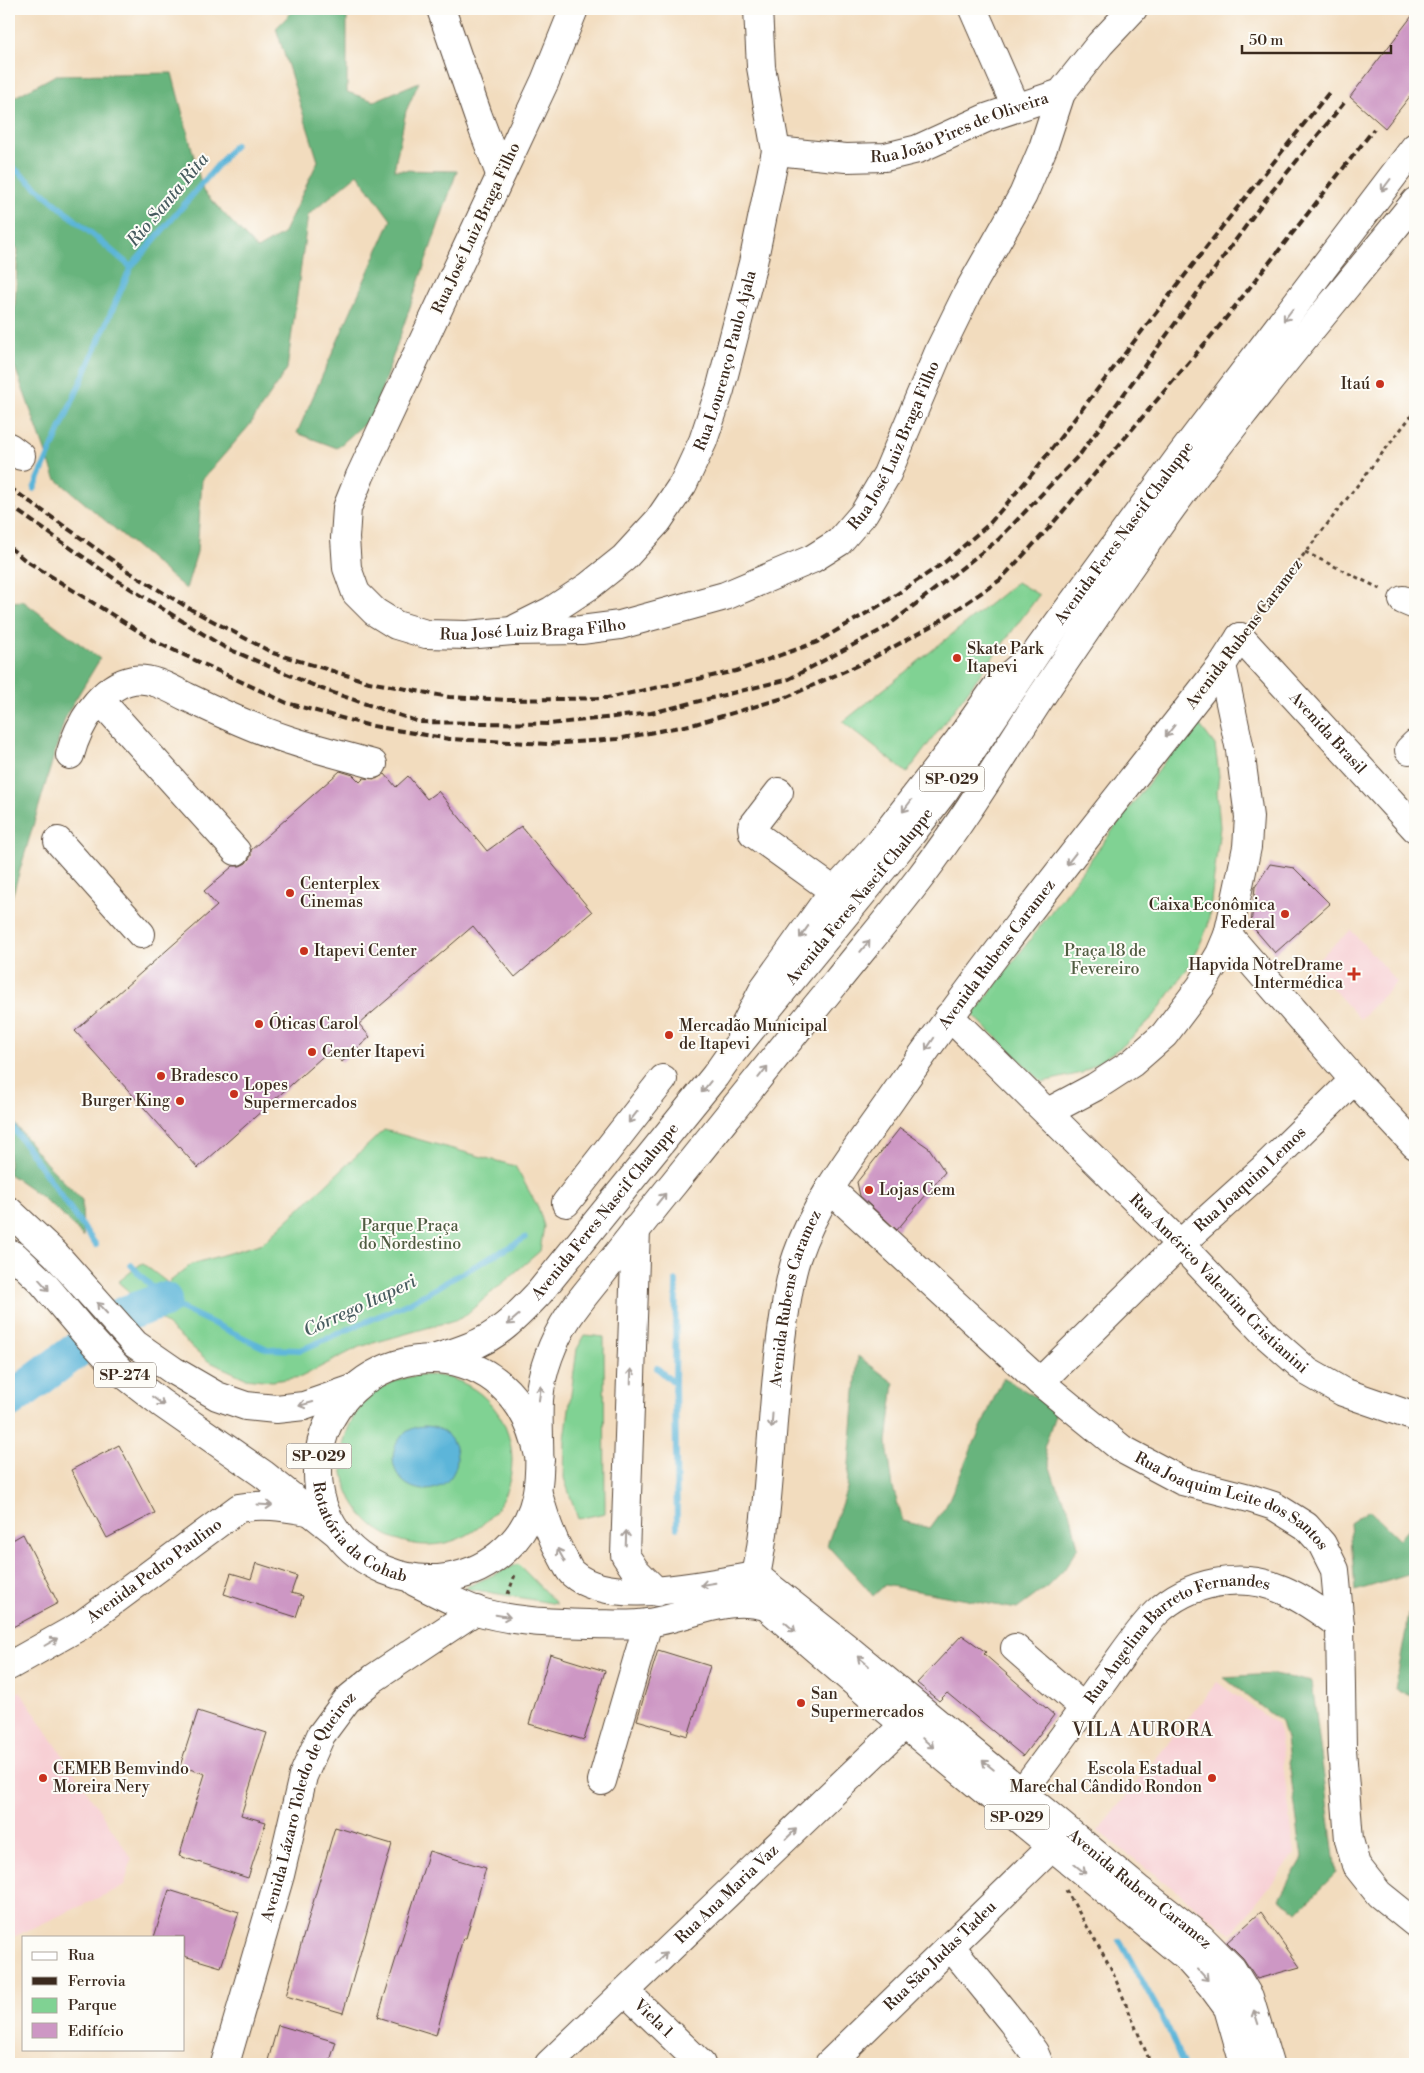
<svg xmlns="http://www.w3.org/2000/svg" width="1424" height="2073" viewBox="0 0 1424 2073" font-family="'Libre Bodoni',serif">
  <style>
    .built { fill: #f7cfd4 }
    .green { fill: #80d293; stroke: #5e7e58 }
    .forest { fill: #68b47d; stroke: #526f4e }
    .water { fill: #5cb5d9; stroke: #4c707c }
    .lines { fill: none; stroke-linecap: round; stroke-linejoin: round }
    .stream { stroke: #5cb5d9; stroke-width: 6 }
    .river { stroke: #5cb5d9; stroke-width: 36 }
    .building { fill: #cd97c4 }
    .minor-casing { stroke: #564536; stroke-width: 30 }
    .major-casing { stroke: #564536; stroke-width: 30 }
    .highway-casing { stroke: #564536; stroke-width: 30 }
    .path { stroke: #564536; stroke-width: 3; stroke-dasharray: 4 4; stroke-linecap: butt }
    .minor { stroke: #fff; stroke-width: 28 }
    .major { stroke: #fff; stroke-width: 28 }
    .highway { stroke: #fff; stroke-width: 28 }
    .rail { stroke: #3b2a1e; stroke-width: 4; stroke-dasharray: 8 4; stroke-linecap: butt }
    .oneway { stroke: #a79f9a }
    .poi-dot { fill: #c8321e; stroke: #fdfcf7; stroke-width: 2 }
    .labels { text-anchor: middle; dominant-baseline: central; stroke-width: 4; stroke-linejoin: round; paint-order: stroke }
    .shield { fill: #fdfcf7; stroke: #75695f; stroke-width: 1 }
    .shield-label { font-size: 15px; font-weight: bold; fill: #3b2a1e }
    .street-label { font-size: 16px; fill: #3b2a1e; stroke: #fdfcf7 }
    .poi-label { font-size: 16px; fill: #3b2a1e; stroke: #fdfcf7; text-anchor: start }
    .park-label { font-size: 16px; fill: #505c41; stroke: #fdfcf7 }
    .water-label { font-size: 18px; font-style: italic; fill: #475b5f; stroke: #fdfcf7 }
    .quarter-label { font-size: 19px; letter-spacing: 1px; fill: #3b2a1e; stroke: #fdfcf7 }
  </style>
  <rect width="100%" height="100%" fill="#fdfcf7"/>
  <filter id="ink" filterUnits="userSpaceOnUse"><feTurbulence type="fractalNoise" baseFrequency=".02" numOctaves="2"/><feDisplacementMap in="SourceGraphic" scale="10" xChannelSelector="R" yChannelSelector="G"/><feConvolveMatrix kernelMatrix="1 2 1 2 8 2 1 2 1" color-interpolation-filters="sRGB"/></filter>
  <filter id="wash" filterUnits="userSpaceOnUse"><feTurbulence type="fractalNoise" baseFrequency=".0096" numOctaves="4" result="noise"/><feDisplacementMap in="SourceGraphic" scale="20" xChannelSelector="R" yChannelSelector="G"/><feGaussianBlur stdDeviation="1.12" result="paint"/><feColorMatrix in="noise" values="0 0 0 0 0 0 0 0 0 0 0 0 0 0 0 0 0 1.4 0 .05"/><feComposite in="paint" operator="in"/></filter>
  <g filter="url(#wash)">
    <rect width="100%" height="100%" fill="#f2dcbe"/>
    <g class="built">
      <polygon points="1351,930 1397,982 1360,1019 1311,965"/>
      <polygon points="1217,1682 1278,1725 1295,1854 1232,1934 1098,1831"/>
      <polygon points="20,1691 132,1859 124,1886 9,1939 9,1697"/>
    </g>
    <g class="green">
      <polygon points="1017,582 1039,595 907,773 843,722"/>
      <polygon points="1196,720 1215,745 1219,776 1217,792 1220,827 1208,926 1192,962 1154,1016 1124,1045 1082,1073 1042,1082 973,1015"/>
      <polygon points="384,1130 515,1166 538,1207 544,1226 540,1251 462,1318 359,1347 301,1377 272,1381 245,1378 208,1361 118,1282 142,1263 168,1283 192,1264 263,1243"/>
      <polygon points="585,1335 604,1337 605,1513 578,1519 564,1478 565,1439 577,1349"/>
      <circle cx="427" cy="1460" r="85"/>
      <polygon points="518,1564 557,1604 464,1588"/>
    </g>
    <g class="forest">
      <polygon points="295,9 347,9 347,92 374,101 419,82 406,111 394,170 457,171 372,417 337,448 297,433 391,220 358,174 308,215 287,369 249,426 202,480 197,552 186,589 55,478 12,359 18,250 9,234 9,100 56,75 172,73 203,191 257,249 283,234 318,161 276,28"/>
      <polygon points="23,601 100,659 66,715 9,907 9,602"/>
      <path d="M 9,1117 L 45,1162 L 82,1200 L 83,1237 C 61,1211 37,1192 9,1174 Z"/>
      <path d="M 858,1356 L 894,1383 L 887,1442 L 893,1488 L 903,1521 L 930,1528 L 946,1506 L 1003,1378 L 1057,1409 L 1044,1448 L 1055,1483 L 1070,1511 L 1078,1547 L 1064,1570 L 1048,1586 L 1017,1609 L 885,1585 L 873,1596 C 859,1577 842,1563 827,1545 L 847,1488 Z"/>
      <polygon points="1369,1510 1399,1539 1415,1522 1415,1698 1395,1689 1410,1609 1411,1574 1355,1591 1350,1523"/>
      <polygon points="1274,1674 1312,1682 1336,1873 1298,1911 1279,1899 1302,1858 1286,1739 1281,1722 1223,1677"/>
    </g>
    <circle class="water" cx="425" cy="1458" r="32"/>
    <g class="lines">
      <g class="stream">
        <polyline points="9,164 131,267 235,145"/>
        <polyline points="34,489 131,267"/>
        <polyline points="9,1122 96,1245"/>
        <polyline points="131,1265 164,1300 267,1349 301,1350 409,1303 525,1238"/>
        <polyline points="657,1368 675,1384 677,1528"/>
        <polyline points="675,1384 676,1281"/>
        <polyline points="1120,1941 1168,2028 1183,2064"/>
      </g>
      <g class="river">
        <polyline points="124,1314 164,1300"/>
        <polyline points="9,1401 81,1347"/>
      </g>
    </g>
    <g id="blocks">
      <g class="building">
        <polygon points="1415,12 1415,90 1385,128 1350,97"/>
        <polygon points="340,771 353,775 360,782 364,778 376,779 385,774 396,787 408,776 427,799 438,791 487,851 521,826 592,912 515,977 473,926 359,1024 370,1037 342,1062 330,1050 198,1168 75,1031 217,906 204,891 233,866 240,866 246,863 251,856 251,850"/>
        <polygon points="1270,864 1294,868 1330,904 1275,953 1251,925 1255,887"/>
        <polygon points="900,1128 929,1148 945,1172 897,1230 860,1196 857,1182"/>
        <polygon points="119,1445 155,1513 107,1538 71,1470"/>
        <polygon points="23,1534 58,1603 9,1629 9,1542"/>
        <polygon points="256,1563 297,1576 291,1593 303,1596 296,1617 224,1594 231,1573 251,1579"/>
        <polygon points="962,1635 986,1652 984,1654 1054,1715 1023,1756 947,1693 939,1701 917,1683"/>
        <polygon points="658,1650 710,1666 688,1736 671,1731 672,1730 637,1720"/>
        <polygon points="550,1654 605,1671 584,1740 529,1724"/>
        <polygon points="198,1711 267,1733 241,1815 266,1822 248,1878 179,1856 205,1774 180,1766"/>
        <polygon points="335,1827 392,1844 343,2013 286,1996"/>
        <polygon points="429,1851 486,1868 466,1938 463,1938 436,2035 378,2017"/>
        <polygon points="169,1890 239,1912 221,1967 184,1956 184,1937 154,1937"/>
        <polygon points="1261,1912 1300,1967 1257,1979 1243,1958 1227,1942"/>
        <polygon points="278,2025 336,2042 329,2064 267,2064"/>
      </g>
    </g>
  </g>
  <g filter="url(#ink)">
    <use href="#blocks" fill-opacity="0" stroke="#564536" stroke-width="1"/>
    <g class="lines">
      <g class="minor-casing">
        <g id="minor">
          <polyline points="441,9 478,116 500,174"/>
          <path id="s1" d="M 574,9 L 545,81 L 360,476 L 347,508 L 345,538 L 347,568 L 356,593 L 375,612 L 396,625 L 426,634 L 467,635 L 512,631 L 581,630 L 620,625 L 725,596 L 812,559 L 839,542 L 864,513 L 887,474 L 940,349 L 967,294 L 1023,195 L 1043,148 L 1061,93"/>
          <polyline points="973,9 1016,107"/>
          <path id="s2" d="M 776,151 L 846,158 L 885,157 L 918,149 L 986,118 L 1061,93 L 1100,44 L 1133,9"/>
          <polyline points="9,447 21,456"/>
          <polyline points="1403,600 1415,605"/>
          <path id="s3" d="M 517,628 L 551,611 L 589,586 L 624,558 L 658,521 L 683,484 L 703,441 L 720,390 L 753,263 L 776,151 L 761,67 L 758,9"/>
          <path id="s4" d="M 1240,637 L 1415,828"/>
          <polyline points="100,700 236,851"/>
          <polyline points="1409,750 1415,744"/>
          <path d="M 70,755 C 78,725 100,686 133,680 C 152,677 171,689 187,697 C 220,713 254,729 289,740 C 316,749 345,756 373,764"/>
          <polyline points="779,792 752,827 753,833 834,891"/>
          <polyline points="58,841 141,934"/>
          <polyline points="1228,935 1354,1080 1415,1145"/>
          <path id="s5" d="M 949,1016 L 1180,1244 L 1267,1336 L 1308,1372 L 1343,1392 L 1415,1417"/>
          <polyline points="741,1033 764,988 829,897 881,840 959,740 997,686 1027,660"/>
          <polyline points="1048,1112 1095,1087 1132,1063 1164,1035 1201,986 1220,954 1228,935 1235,904 1247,847 1249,817 1240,750 1222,665"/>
          <path id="s6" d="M 830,1189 L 1040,1382 L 1122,1449 L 1182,1481 L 1249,1498 L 1274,1506 L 1306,1526 L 1322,1544 L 1335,1570 L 1340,1626 L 1342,1749 L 1349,1840 L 1356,1865 L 1379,1894 L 1415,1923"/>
          <polyline points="566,1203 663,1079"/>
          <path id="s7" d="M 1040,1382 L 1180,1244 L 1261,1171 L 1354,1080"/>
          <polyline points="1015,1648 1084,1708"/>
          <polyline points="602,1781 648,1623"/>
          <path id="s8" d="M 1022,1792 C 1051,1754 1079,1715 1107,1676 C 1123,1655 1138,1631 1156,1613 C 1188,1582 1241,1571 1283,1590 C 1304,1599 1322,1612 1340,1626"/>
          <polyline points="951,1947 1012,2022 1034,2052 1039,2064"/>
          <path id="s9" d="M 626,1992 L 701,2064"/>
          <path id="s10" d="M 225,2064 L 280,1875 L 303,1776 L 321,1735 L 347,1700 L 374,1678 L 476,1610"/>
          <path id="s11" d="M 549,2064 L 905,1724"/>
          <path id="s12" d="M 829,2064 L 1052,1847"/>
        </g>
      </g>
      <g class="major-casing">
        <g id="major">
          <polyline points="9,1211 55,1254 135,1344 174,1371 217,1396 246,1406 276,1409 304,1406 353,1389"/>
          <polyline points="9,1253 16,1257 43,1283 85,1333 121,1372 161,1403 263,1474 337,1533"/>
          <path id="s13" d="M 756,1576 C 773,1491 770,1404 784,1318 C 787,1298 790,1276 797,1256 C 817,1197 860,1145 895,1094 C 997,946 1111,807 1222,665 L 1240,637"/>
          <path id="s14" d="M 9,1666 L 80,1626 L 239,1508 C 262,1503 284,1507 308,1511"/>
        </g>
      </g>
      <g class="highway-casing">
        <g id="highway">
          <polyline points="636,1229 625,1555 635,1570 657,1592"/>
          <path id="s15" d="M 436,1358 C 447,1354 458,1352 469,1347 C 498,1337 519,1314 539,1293 L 715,1076 L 729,1056 L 912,833 L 945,790 L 1039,649 L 1181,455 L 1415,147"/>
          <path id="s16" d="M 540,1460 C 536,1441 531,1424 520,1407 C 460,1317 319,1363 318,1470 C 316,1567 437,1614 506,1549 C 552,1506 536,1455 539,1400 C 541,1371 553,1340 569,1316 C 579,1301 592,1286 603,1272 C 627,1242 650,1212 674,1183 C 728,1116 782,1048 837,981 C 865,946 895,911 922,875 C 965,818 1002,757 1041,697 C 1075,647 1108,597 1143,548 C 1227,427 1323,316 1415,202"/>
          <path id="s17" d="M 538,1494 C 545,1518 550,1535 563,1558 C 566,1563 568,1570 573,1574 C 611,1608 710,1583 756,1576 L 847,1648 L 1138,1889 L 1201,1938 L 1232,1969 L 1249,1997 L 1269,2064"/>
          <path d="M 415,1582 C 435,1592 456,1603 477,1611 C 513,1622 553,1623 590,1624 C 609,1624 629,1626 647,1623 C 688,1618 724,1594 766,1606 L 876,1701 L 1186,1957 L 1211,1985 L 1228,2008 L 1244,2064"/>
        </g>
      </g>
      <g class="path">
        <polyline points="1305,552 1383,590"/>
        <polyline points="1253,620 1415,411"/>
        <polyline points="508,1594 516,1572"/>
        <polyline points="1066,1890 1110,1966 1151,2064"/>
      </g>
      <use href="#minor" class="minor"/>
      <use href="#major" class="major"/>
      <use href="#highway" class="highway"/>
      <g class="rail">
        <polyline points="9,487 129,572 192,610 273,653 369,682 449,697 509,700 607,698 736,671 817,642 882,604 945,562 990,523 1033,473 1222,227 1331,90"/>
        <polyline points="9,505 115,579 224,647 322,689 419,722 549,724 651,713 789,679 885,628 999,539 1081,453 1264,201 1344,103"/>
        <polyline points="9,547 25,560 154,641 287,703 367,725 449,739 549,744 618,739 695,724 787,697 867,661 934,625 1000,580 1048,529 1222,323 1374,129"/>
      </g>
    </g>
    <defs><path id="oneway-shaft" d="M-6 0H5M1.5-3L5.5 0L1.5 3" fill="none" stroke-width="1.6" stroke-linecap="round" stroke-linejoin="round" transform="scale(1.25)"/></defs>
    <g class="oneway">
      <use href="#oneway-shaft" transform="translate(1386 185) rotate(127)"/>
      <use href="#oneway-shaft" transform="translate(1288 315) rotate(127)"/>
      <use href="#oneway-shaft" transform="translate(1170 731) rotate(128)"/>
      <use href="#oneway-shaft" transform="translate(907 806) rotate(127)"/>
      <use href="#oneway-shaft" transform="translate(1071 859) rotate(128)"/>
      <use href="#oneway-shaft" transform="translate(804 932) rotate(125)"/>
      <use href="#oneway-shaft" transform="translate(865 946) rotate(-51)"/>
      <use href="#oneway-shaft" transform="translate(930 1044) rotate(124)"/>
      <use href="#oneway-shaft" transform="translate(763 1072) rotate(-51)"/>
      <use href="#oneway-shaft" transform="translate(706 1087) rotate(129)"/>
      <use href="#oneway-shaft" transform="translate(633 1117) rotate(128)"/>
      <use href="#oneway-shaft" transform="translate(661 1199) rotate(-51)"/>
      <use href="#oneway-shaft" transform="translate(44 1285) rotate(48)"/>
      <use href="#oneway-shaft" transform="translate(102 1308) rotate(-133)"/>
      <use href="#oneway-shaft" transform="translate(513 1320) rotate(139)"/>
      <use href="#oneway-shaft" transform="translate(631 1376) rotate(-88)"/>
      <use href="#oneway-shaft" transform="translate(540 1393) rotate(-82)"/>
      <use href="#oneway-shaft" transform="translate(158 1401) rotate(37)"/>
      <use href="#oneway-shaft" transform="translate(306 1404) rotate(165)"/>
      <use href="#oneway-shaft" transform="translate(772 1421) rotate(94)"/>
      <use href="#oneway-shaft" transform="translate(265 1505) rotate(3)"/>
      <use href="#oneway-shaft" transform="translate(626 1538) rotate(-88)"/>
      <use href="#oneway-shaft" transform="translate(561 1555) rotate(-119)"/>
      <use href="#oneway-shaft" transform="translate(708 1584) rotate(171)"/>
      <use href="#oneway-shaft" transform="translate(503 1616) rotate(10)"/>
      <use href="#oneway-shaft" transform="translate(790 1627) rotate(41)"/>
      <use href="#oneway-shaft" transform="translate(51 1642) rotate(-30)"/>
      <use href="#oneway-shaft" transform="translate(863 1661) rotate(-140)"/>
      <use href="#oneway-shaft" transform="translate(928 1743) rotate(40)"/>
      <use href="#oneway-shaft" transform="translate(988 1765) rotate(-141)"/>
      <use href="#oneway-shaft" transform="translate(791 1834) rotate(-44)"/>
      <use href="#oneway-shaft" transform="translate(1080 1869) rotate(39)"/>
      <use href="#oneway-shaft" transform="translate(661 1958) rotate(-44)"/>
      <use href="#oneway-shaft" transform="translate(1203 1975) rotate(48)"/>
      <use href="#oneway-shaft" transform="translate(1256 2017) rotate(-108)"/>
    </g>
  </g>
  <g class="poi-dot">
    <circle cx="1380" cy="384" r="5"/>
    <circle cx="957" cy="658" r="5"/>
    <circle cx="290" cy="893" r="5"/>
    <circle cx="1285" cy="914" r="5"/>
    <circle cx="304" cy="951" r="5"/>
    <path d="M1351.5 966.5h5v5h5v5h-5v5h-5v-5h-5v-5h5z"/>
    <circle cx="259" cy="1024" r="5"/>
    <circle cx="669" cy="1035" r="5"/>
    <circle cx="312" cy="1052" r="5"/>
    <circle cx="161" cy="1076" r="5"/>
    <circle cx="234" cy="1094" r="5"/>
    <circle cx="180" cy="1101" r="5"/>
    <circle cx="869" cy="1190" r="5"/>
    <circle cx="801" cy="1703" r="5"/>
    <circle cx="43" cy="1778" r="5"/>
    <circle cx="1212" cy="1778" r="5"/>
  </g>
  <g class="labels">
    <g class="shield">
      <rect x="919.5" y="766.5" width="65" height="25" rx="4"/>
      <rect x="94" y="1362.5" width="62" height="25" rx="4"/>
      <rect x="286.5" y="1443.5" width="65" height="25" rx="4"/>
      <rect x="984.5" y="1804.5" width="65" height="25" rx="4"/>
    </g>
    <g class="shield-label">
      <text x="952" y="779">SP-029</text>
      <text x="125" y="1375">SP-274</text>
      <text x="319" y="1456">SP-029</text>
      <text x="1017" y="1817">SP-029</text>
    </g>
    <g class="street-label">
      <text stroke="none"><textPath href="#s2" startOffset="189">Rua João Pires de Oliveira</textPath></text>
      <text transform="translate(476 228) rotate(-65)">Rua José Luiz Braga Filho</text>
      <text stroke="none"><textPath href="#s3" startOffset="354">Rua Lourenço Paulo Ajala</textPath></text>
      <text stroke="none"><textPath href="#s1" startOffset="1260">Rua José Luiz Braga Filho</textPath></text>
      <text stroke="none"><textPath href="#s15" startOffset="1084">Avenida Feres Nascif Chaluppe</textPath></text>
      <text stroke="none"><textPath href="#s1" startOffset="825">Rua José Luiz Braga Filho</textPath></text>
      <text transform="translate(1244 634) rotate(-53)">Avenida Rubens Caramez</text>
      <text stroke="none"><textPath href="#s4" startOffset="130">Avenida Brasil</textPath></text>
      <text stroke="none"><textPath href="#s15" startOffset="634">Avenida Feres Nascif Chaluppe</textPath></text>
      <text stroke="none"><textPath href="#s13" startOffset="686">Avenida Rubens Caramez</textPath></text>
      <text stroke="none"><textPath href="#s7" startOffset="292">Rua Joaquim Lemos</textPath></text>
      <text stroke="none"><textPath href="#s15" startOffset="229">Avenida Feres Nascif Chaluppe</textPath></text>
      <text stroke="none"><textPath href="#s5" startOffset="380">Rua Américo Valentim Cristianini</textPath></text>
      <text stroke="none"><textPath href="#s13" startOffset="281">Avenida Rubens Caramez</textPath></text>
      <text stroke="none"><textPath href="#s6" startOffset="514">Rua Joaquim Leite dos Santos</textPath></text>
      <text stroke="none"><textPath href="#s16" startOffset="419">Rotatória da Cohab</textPath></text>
      <text stroke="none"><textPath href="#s14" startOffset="174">Avenida Pedro Paulino</textPath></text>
      <text stroke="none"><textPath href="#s8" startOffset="229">Rua Angelina Barreto Fernandes</textPath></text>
      <text stroke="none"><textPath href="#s10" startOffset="272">Avenida Lázaro Toledo de Queiroz</textPath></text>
      <text stroke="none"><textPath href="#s17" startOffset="771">Avenida Rubem Caramez</textPath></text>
      <text stroke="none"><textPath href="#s11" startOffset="246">Rua Ana Maria Vaz</textPath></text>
      <text stroke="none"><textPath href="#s12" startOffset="155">Rua São Judas Tadeu</textPath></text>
      <text stroke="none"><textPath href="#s9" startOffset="38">Viela 1</textPath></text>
    </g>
    <g class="poi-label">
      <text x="1370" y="384" text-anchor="end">Itaú</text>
      <text x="967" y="649">Skate Park<tspan x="967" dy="18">Itapevi</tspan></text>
      <text x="300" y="884">Centerplex<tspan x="300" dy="18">Cinemas</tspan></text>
      <text x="1275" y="905" text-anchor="end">Caixa Econômica<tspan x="1275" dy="18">Federal</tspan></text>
      <text x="314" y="951">Itapevi Center</text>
      <text x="1343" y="965" text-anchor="end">Hapvida NotreDrame<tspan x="1343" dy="18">Intermédica</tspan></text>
      <text x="269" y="1024">Óticas Carol</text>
      <text x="679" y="1026">Mercadão Municipal<tspan x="679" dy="18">de Itapevi</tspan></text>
      <text x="322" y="1052">Center Itapevi</text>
      <text x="171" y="1076">Bradesco</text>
      <text x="244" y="1085">Lopes<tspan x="244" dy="18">Supermercados</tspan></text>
      <text x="170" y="1101" text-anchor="end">Burger King</text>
      <text x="879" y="1190">Lojas Cem</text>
      <text x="811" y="1694">San<tspan x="811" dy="18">Supermercados</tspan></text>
      <text x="53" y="1769">CEMEB Bemvindo<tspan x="53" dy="18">Moreira Nery</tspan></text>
      <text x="1202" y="1769" text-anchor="end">Escola Estadual<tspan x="1202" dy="18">Marechal Cândido Rondon</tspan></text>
    </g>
    <g class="park-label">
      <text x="1105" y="951">Praça 18 de<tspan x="1105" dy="18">Fevereiro</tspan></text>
      <text x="410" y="1226">Parque Praça<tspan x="410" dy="18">do Nordestino</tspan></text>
    </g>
    <g class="water-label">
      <text transform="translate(168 200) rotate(-50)">Rio Santa Rita</text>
      <text transform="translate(360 1306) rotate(-25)">Córrego Itaperi</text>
    </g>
    <g class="quarter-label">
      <text x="1143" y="1730">VILA AURORA</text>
    </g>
  </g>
  <rect width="1424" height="2073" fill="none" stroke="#fdfcf7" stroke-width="30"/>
  <rect x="22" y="1936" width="162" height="115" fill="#fdfcf7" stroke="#afa8a0"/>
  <rect x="32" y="1952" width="25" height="8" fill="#ffffff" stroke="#afa8a0"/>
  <text x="68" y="1960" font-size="15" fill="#3b2a1e">Rua</text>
  <rect x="32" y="1977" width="25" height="8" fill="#3b2a1e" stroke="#afa8a0"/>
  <text x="68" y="1986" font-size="15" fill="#3b2a1e">Ferrovia</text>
  <rect x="32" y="1998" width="25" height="15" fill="#80d293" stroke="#afa8a0"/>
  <text x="68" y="2010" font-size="15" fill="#3b2a1e">Parque</text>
  <rect x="32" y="2023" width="25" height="15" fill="#cd97c4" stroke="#afa8a0"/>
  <text x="68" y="2036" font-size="15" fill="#3b2a1e">Edifício</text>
  <path d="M1242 45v8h149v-8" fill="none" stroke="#3b2a1e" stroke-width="2.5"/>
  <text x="1249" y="45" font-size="15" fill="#3b2a1e" stroke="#fdfcf7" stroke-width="4" paint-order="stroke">50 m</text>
</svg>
